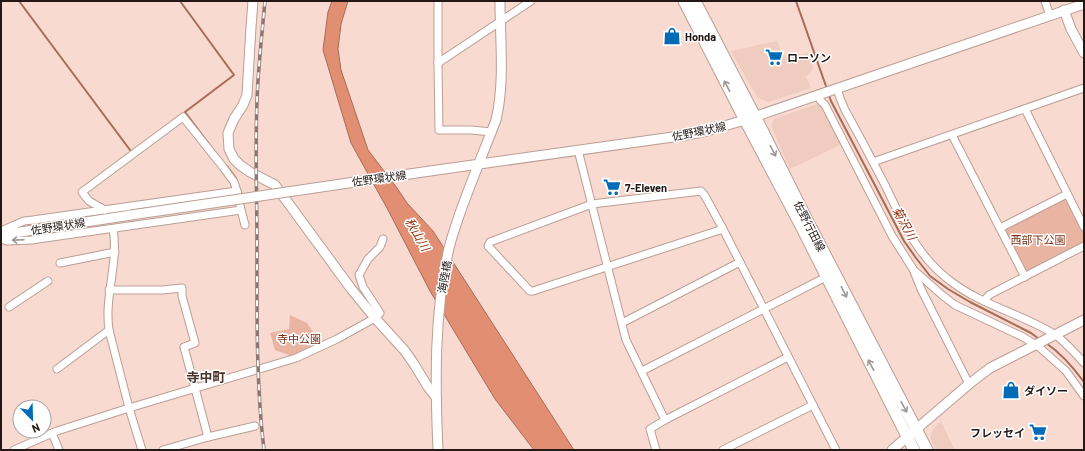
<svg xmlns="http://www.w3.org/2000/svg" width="1085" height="451" viewBox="0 0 1085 451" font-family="Barlow,'Noto Sans JP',sans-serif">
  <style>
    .built { fill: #f0cbbf }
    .green { fill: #e9b4a2 }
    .water { fill: #e18e73; stroke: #a86b57 }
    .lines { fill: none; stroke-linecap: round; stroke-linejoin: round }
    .stream { stroke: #a86b57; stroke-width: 2 }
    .street-casing { stroke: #ba9e95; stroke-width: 9 }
    .secondary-casing { stroke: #ba9e95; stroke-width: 11 }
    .primary-casing { stroke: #ba9e95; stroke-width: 13 }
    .street { stroke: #fff; stroke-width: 7 }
    .secondary { stroke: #fff; stroke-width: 9 }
    .primary { stroke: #fff; stroke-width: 11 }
    .rail-casing { stroke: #8b7771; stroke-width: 3.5 }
    .rail { stroke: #fff; stroke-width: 2; stroke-dasharray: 6; stroke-linecap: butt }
    .secondary-bridge-casing { stroke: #ba9e95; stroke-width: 11; stroke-linecap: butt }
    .secondary-bridge { stroke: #fff; stroke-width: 9 }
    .oneway { stroke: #9c9796 }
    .labels { text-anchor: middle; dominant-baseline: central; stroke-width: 3; stroke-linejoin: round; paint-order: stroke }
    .poi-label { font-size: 11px; font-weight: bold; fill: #231815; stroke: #fff; text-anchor: start }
    .street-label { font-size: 11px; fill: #231815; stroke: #fff }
    .park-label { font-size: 11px; fill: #7d3218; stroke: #fff }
    .water-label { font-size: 12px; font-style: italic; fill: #8d2c02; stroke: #fff }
    .quarter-label { font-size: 13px; font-weight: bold; fill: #4b342c; stroke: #fff }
  </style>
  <rect width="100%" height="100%" fill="#f8dad0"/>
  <g class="built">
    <polygon points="777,41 783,57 809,53 813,69 806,77 811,88 768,102 763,100 757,97 731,51"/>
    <polygon points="817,104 822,106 842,144 790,169 773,130 772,127 772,123 774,119"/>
    <polygon points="941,421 954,449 951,450 936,450 930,438 933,429"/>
  </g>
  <g class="green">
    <polygon points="1062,198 1066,199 1084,234 1084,242 1030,271 1025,270 1005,231 1006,227"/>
    <polygon points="290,315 307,323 321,344 294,357 275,350 270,333 289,329"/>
  </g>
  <polygon class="water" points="332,1 348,1 341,24 338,49 341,70 368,150 397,188 407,203 433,231 574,450 534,450 495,399 430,291 388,210 351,143 323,50 328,12"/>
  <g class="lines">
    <g class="stream">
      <polyline points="19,1 130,150"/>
      <polyline points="180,1 234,75 185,112 221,160"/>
      <polyline points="796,1 827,89"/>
      <polyline points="828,93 831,101 904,241 916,258 930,276 948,289 970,302 1031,333 1039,339"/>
      <polyline points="227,166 236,178"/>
      <path d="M 1046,343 C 1062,354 1073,367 1084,382"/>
    </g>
    <g class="street-casing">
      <g id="street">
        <polyline points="438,1 438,63 439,130 471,130 492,132"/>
        <polyline points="1045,1 1050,16"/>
        <polyline points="438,63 531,1"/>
        <path d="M 837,88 L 840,98 L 845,110 C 859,135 872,160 885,185 C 904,224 917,257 953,283 C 984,306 1022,314 1054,334 C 1061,338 1079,357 1084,363"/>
        <polyline points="818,95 820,100 825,105 892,236 913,269 921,289 969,384"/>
        <polyline points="1025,109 1084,227"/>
        <polyline points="952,135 1025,277"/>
        <polyline points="578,150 626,340 665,420 650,429 656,450"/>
        <polyline points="873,162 1084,88"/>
        <polyline points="241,210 245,225"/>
        <polyline points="1000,228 1067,194"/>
        <path d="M 113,229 C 119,263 104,296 109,330 L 129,408 L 142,450"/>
        <polyline points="723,229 533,291 530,291 488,246 490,242 592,204 701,191 705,196 723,229 836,450"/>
        <polyline points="1,231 24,221 33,220 237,191"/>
        <polyline points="1,239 7,241 31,240 241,210 237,191 234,182 223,167 183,117 82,192 89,201 105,210"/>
        <polyline points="60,263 115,252"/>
        <polyline points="916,272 942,295 955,305 1023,337 1039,347 1066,371 1084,396"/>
        <polyline points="109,290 162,290 182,288 182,296 195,343 184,347 208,437"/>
        <polyline points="984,301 989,295 1084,246"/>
        <polyline points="9,307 48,281"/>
        <polyline points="622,323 740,262"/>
        <polyline points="57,369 109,330"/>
        <polyline points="642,371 830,275"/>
        <polyline points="665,420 788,357"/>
        <polyline points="52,433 59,450"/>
        <polyline points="14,450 57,431 129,408 296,358 337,339 375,318 380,313 363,287 359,275 368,259 380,247 383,239"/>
        <polyline points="163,450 208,437 255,426"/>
        <polyline points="723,450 813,405"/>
      </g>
    </g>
    <g class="secondary-casing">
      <g id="secondary">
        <polyline points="253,1 251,27 247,95 243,105 234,119 228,133 229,149 234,159 240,165 250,172 275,185 352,290 375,318 405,351 414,364 428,387 436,397"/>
        <polyline points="1064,10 1071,29 1084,53"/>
        <polyline points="430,171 680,136 703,132 745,120 1084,4"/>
        <polyline points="1,235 131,215"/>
        <path d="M 438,450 C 435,382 434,314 449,248 C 452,236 456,225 460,213 C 471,182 484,151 496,120 C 505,82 500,40 500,1"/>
        <polyline points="892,450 969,384 990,368 1084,320"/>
      </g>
    </g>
    <g class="primary-casing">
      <g id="primary">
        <polyline points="684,1 745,120 801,226 914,450"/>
        <polyline points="695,1 762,130 808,222 927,450"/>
      </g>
    </g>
    <use href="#street" class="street"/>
    <use href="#secondary" class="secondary"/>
    <use href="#primary" class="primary"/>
    <g class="rail-casing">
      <path id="rail" d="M 264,450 C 256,383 257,314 257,247 C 257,198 255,149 257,101 C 258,68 262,34 265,1"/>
    </g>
    <use href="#rail" class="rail"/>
    <g class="secondary-bridge-casing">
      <polyline id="secondary-bridge" points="131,215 430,171"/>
    </g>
    <use href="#secondary-bridge" class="secondary-bridge"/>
  </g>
  <defs><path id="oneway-shaft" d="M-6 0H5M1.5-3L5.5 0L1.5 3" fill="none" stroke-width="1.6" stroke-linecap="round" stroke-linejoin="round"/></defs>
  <g class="oneway">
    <use href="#oneway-shaft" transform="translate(727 86) rotate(-117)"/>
    <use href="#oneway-shaft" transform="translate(773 151) rotate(63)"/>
    <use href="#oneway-shaft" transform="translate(18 240) rotate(178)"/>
    <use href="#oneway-shaft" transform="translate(844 292) rotate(63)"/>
    <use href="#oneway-shaft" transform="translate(871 365) rotate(-117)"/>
    <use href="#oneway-shaft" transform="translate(904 407) rotate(62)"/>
  </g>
  <defs>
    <g id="shop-bare" transform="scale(1.38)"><path d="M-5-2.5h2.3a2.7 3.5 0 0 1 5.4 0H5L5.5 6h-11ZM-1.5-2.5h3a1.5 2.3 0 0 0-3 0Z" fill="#006cb7" stroke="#fff" stroke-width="2.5" paint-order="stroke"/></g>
    <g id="supermarket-bare" transform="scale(1.38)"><path d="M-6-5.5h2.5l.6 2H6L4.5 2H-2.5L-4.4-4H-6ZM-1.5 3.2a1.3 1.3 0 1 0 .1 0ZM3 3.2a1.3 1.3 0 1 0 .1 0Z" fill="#006cb7" stroke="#fff" stroke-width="2.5" paint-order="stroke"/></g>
  </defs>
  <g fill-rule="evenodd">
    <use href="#shop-bare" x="672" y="36"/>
    <use href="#supermarket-bare" x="774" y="57"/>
    <use href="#supermarket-bare" x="612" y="187"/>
    <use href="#shop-bare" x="1011" y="390"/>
    <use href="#supermarket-bare" x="1038" y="432"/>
  </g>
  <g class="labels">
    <g class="poi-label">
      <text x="685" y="36">Honda</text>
      <text x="787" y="57">ローソン</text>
      <text x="625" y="187">7-Eleven</text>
      <text x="1024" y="390">ダイソー</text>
      <text x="1025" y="432" text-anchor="end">フレッセイ</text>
    </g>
    <g class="street-label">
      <text transform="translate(699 131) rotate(-12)">佐野環状線</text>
      <text transform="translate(379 178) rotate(-8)">佐野環状線</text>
      <text transform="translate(58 226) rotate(-9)">佐野環状線</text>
      <text transform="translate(810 226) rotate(63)">佐野行田線</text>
      <text transform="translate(444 277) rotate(-80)">海陸橋</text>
    </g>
    <g class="park-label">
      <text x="1038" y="239">西部下公園</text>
      <text x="299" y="338">寺中公園</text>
    </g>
    <g class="water-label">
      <text transform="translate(905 223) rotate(61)">菊沢川</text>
      <text transform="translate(418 234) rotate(60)">秋山川</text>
    </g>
    <g class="quarter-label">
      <text x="206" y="377">寺中町</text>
    </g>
  </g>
  <rect width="1085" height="451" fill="none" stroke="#231815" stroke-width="4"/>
  <g transform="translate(32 419) rotate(157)"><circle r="19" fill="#ffffff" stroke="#a7a3a1"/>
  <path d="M0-3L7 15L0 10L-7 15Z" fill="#006cb7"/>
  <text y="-6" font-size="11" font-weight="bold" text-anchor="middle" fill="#231815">N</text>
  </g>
</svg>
